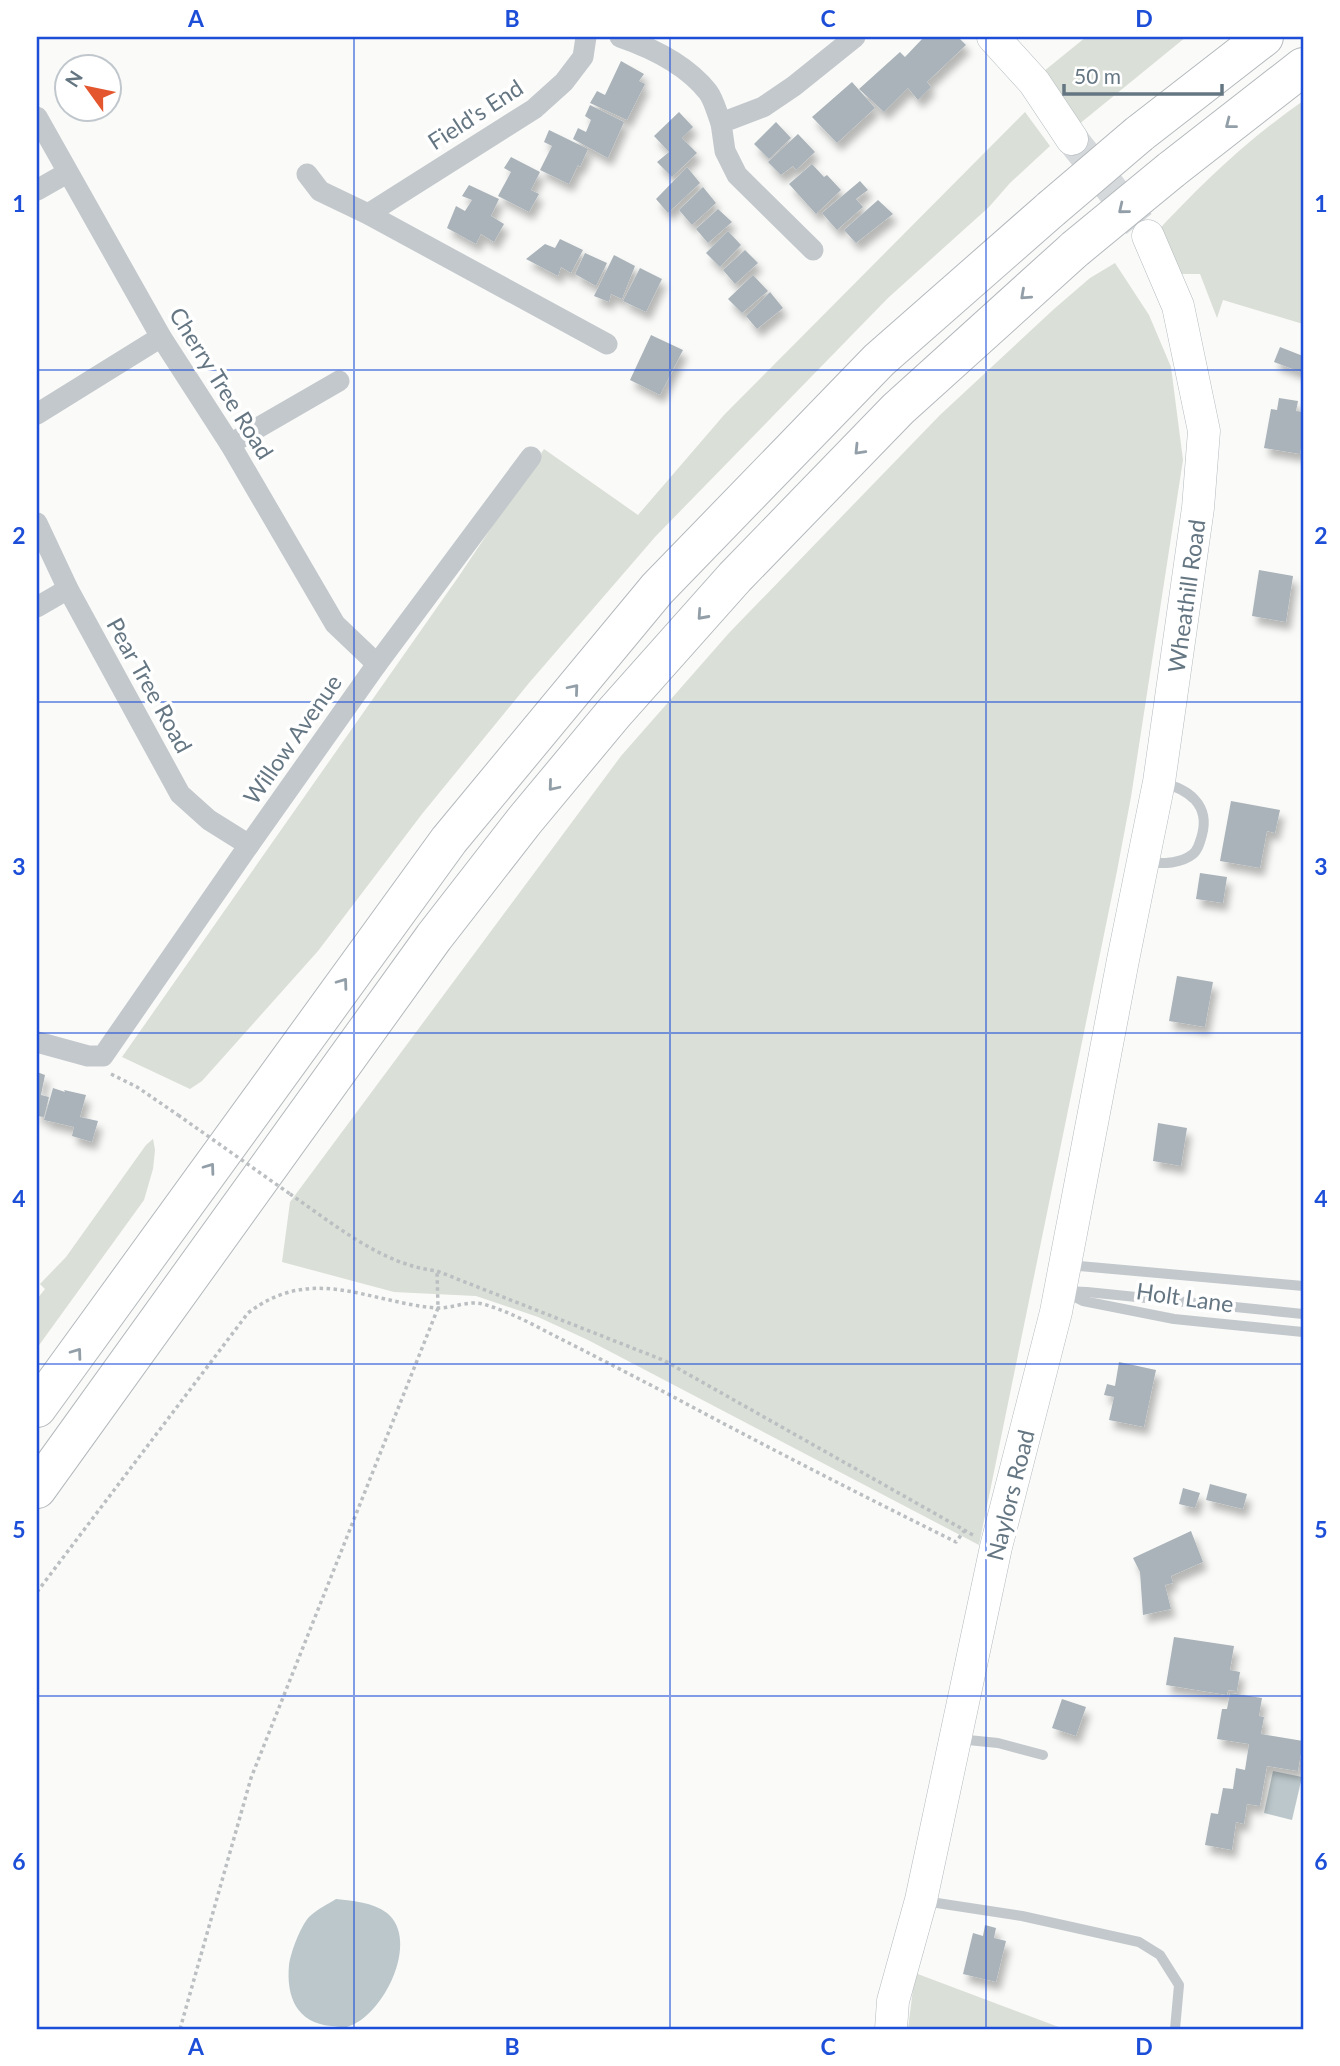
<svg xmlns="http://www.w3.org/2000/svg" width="1340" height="2066" viewBox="0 0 1340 2066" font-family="Lato,sans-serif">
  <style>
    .green { fill: #dadfd7 }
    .water { fill: #bbc7cb }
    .building { fill: #aab3b9; filter: url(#shadow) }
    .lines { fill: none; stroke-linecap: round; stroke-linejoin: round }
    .secondary-tunnel { stroke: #d5d9db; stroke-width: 32; stroke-dasharray: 32 16; stroke-linecap: butt }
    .secondary-casing { stroke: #b3babf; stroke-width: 33 }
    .highway-casing { stroke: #b4b9bd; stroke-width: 40 }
    .path { stroke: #bbbfc2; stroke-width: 3.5; stroke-dasharray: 3.5 3.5; stroke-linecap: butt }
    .lane { stroke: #c3c8cc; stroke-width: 10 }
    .street { stroke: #c3c8cc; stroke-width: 21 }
    .secondary { stroke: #fff; stroke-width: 32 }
    .highway { stroke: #fff; stroke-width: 38 }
    .highway-bridge-casing { stroke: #b4b9bd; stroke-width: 40; stroke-linecap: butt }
    .path-bridge { stroke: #bbbfc2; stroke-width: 3.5; stroke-dasharray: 3.5 3.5; stroke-linecap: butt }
    .highway-bridge { stroke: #fff; stroke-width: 38 }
    .oneway { stroke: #939fa8 }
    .grid { fill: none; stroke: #1d4ed8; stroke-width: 2; stroke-opacity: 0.55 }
    .labels { text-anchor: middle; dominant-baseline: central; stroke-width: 7; stroke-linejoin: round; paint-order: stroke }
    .street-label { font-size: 23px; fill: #657683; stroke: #fff }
    .neatline { fill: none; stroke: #1d4ed8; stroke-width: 2.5 }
    .grid-label { font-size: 23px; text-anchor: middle; font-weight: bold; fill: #1d4ed8 }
  </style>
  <defs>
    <filter id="shadow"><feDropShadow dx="4.5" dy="8" stdDeviation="3.5" flood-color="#0004"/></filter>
  </defs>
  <rect width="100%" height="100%" fill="#fafaf8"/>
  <g class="green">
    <polygon points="1086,37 1186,37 1078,125 1038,76"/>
    <path d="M 1303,101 L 1303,324 L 1223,300 L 1217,318 L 1200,274 L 1170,274 L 1153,236 C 1198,187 1248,139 1303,101 Z"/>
    <polygon points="1025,112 1050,146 1010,183 989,207 888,298 655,537 529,683 422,814 318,951 202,1081 190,1089 122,1057 459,576 544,449 638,515 724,415"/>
    <polygon points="1115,263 1149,315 1171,367 1183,460 1131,797 1117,871 979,1545 588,1340 538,1317 476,1296 394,1292 282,1262 290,1202 621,756 729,633 940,415 1054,309 1090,278"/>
    <polygon points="153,1139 155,1150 153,1169 144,1200 37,1348 37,1299 45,1289 40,1284 66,1257 146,1145"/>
    <polygon points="915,1973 1064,2029 908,2029"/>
  </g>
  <g class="water">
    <polygon points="1273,1771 1302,1777 1292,1820 1264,1813"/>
    <path d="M 336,1899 C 354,1901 372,1902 387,1913 C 421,1941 383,2017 347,2027 C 343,2028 336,2026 331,2026 C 297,2023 286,1997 289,1965 C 291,1952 300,1927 309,1917 C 316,1910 328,1904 336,1899 Z"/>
  </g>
  <g class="building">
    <polygon points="924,37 958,37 966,45 927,82 931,87 918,100 908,88 884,112 859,89 900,52 905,57"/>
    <polygon points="621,61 644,74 639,81 645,84 627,120 590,103 597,91 605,95"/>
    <polygon points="852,82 875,108 837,143 812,117"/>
    <polygon points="590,105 624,122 608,158 573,139 578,128 586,132 591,120 585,116"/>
    <polygon points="679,112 693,127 682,138 697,153 672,177 657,162 669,152 654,136"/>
    <polygon points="776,122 791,138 769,159 754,144"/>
    <polygon points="549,130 588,149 580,167 578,165 569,184 540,170 552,146 544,142"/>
    <polygon points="798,134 815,152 796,170 793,166 781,175 768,162"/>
    <polygon points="511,157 540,172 531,190 539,194 529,212 498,196 511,172 504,168"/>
    <polygon points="812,164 824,177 827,175 841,190 816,214 789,184"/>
    <polygon points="687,167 700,183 668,213 656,199"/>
    <polygon points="860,181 868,190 856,199 863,207 837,230 822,213"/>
    <polygon points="469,185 499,199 491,216 504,224 494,242 481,234 476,244 447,228 456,206 465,211 472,200 462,196"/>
    <polygon points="703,187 716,203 692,225 679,210"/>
    <polygon points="878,200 893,214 856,243 844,230"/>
    <polygon points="718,209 732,222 708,243 696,229"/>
    <polygon points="728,231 741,245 720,267 706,253"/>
    <polygon points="560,239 583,250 571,273 561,267 558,276 526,259 545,244 555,248"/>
    <polygon points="745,250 758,263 735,284 723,270"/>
    <polygon points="585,253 607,263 596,286 575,274"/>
    <polygon points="614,255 635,266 622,299 611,294 609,302 594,296"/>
    <polygon points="640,268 662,279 646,312 623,301"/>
    <polygon points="753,275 768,291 742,313 728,299"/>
    <polygon points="770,292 783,308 757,329 746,316"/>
    <polygon points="651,335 683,350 660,395 630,380"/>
    <polygon points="1280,347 1303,356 1303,373 1274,362"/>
    <polygon points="1279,398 1298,401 1296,411 1303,412 1303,433 1300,454 1264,448 1271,409 1277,410"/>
    <polygon points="1259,570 1293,576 1286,622 1252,616"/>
    <polygon points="1231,801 1280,810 1275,833 1267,831 1260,868 1220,861"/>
    <polygon points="1200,873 1227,877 1223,903 1196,899"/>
    <polygon points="1177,976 1213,982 1205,1027 1169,1021"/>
    <polygon points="37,1072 45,1075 41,1095 49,1097 44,1117 37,1116"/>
    <polygon points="53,1088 65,1092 64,1090 86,1095 80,1117 98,1121 92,1142 72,1136 74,1127 44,1120"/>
    <polygon points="1158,1123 1187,1128 1181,1166 1153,1161"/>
    <polygon points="1119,1362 1156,1370 1144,1427 1109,1420 1114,1397 1104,1395 1107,1384 1115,1386"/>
    <polygon points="1210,1484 1247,1494 1243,1509 1206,1500"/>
    <polygon points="1183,1488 1200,1493 1195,1508 1179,1504"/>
    <polygon points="1191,1531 1203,1562 1171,1576 1173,1583 1165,1585 1171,1609 1143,1615 1140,1572 1133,1558"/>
    <polygon points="1174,1637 1234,1646 1230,1670 1240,1672 1237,1691 1228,1690 1227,1695 1166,1685"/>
    <polygon points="1230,1693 1262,1698 1259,1716 1264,1717 1261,1734 1303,1741 1298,1771 1267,1766 1260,1806 1247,1804 1244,1824 1236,1822 1232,1850 1205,1845 1211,1813 1218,1814 1223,1788 1233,1789 1236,1768 1245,1770 1249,1744 1217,1739 1222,1709 1227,1709"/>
    <polygon points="1062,1699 1086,1707 1076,1736 1052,1728"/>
    <polygon points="985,1925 996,1928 994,1938 1006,1941 996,1982 963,1974 973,1933 983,1936"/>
  </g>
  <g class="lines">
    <polyline class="secondary-tunnel" points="1072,139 1139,224"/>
    <g class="secondary-casing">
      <g id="secondary">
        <polyline points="993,37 1034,82 1072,139"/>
        <polyline points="891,2029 893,2001 921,1900 996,1547 1056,1312 1123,960 1159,782 1198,508 1204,431 1178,306 1148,236"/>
      </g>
    </g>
    <g class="highway-casing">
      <g id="highway">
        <polyline points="1139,134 1264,37"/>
        <polyline points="1171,170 1303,67"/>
        <polyline points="37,1408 449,840 657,589 879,360 1051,209"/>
        <polyline points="37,1489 434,937 525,820 614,713 735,577 898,409 1075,249"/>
      </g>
    </g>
    <g class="path">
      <polyline points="111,1074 137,1087 178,1115"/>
      <path d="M 290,1194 C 334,1224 382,1265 437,1271 L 663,1360 L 973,1535"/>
      <path d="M 37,1592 L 248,1313 C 312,1264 367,1302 436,1308 C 451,1309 468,1300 483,1304 C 508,1311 532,1324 555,1336 C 593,1355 631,1375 668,1394 C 763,1445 859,1494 956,1542 L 964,1531"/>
      <polyline points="180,2029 251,1778 438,1308 437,1271"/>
    </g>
    <g class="lane">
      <path d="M 1145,863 C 1161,863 1179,865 1193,854 C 1198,850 1200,842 1202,835 C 1210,805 1189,789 1162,783"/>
      <polyline points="1068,1265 1303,1286"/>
      <polyline points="1063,1291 1087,1292 1303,1314"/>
      <polyline points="1067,1293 1083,1301 1174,1319 1303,1332"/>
      <polyline points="958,1739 998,1743 1043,1755"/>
      <polyline points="924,1901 1022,1916 1139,1942 1160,1955 1179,1985 1175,2029"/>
    </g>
    <g class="street">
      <path d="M 620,37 C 652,48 686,64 708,92 C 714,100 717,113 721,123"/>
      <polyline points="37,117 161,337 230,444 335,624 377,664"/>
      <polyline points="307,174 320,191 368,214 607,344"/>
      <polyline points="37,190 67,173"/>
      <polyline points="368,214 534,109 564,82 583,57 586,37"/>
      <polyline points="813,250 737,175 725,151 721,123 763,107 794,86 855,37"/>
      <polyline points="37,414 161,337"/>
      <polyline points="230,444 339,381"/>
      <polyline points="37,523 68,589 180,794 209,820 249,845"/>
      <polyline points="37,607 68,589"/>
      <polyline points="37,1042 88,1056 103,1056 249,845 377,664 531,457"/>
    </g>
    <use href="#secondary" class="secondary"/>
    <use href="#highway" class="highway"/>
    <g class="highway-bridge-casing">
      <g id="highway-bridge">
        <polyline points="1051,209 1139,134"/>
        <polyline points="1075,249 1171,170"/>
      </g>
    </g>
    <polyline class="path-bridge" points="178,1115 290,1194"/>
    <use href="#highway-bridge" class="highway-bridge"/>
  </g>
  <defs><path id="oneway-chevron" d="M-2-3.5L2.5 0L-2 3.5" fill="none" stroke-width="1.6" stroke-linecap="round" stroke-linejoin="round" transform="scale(1.75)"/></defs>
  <g class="oneway">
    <use href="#oneway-chevron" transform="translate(1230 124) rotate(142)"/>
    <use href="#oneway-chevron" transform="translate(1123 209) rotate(141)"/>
    <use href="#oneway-chevron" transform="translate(1025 295) rotate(138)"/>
    <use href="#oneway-chevron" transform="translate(859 450) rotate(134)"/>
    <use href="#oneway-chevron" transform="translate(702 615) rotate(132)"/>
    <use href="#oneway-chevron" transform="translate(574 689) rotate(-50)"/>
    <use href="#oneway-chevron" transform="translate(553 786) rotate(130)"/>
    <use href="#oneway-chevron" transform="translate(343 983) rotate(-54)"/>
    <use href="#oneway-chevron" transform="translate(210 1168) rotate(-54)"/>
    <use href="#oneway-chevron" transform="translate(77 1353) rotate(-54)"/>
  </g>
  <path class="grid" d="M 354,37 L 354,2029M 670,37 L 670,2029M 986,37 L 986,2029M 37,370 L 1303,370M 37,702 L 1303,702M 37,1033 L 1303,1033M 37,1364 L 1303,1364M 37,1696 L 1303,1696"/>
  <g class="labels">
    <g class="street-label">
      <text transform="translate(475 114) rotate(-33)">Field's End</text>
      <text transform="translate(222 383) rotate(58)">Cherry Tree Road</text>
      <text transform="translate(1186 596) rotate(-82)">Wheathill Road</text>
      <text transform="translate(150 685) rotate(61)">Pear Tree Road</text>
      <text transform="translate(292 739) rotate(-55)">Willow Avenue</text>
      <text transform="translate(1185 1297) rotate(8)">Holt Lane</text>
      <text transform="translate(1010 1495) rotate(-76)">Naylors Road</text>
    </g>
  </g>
  <rect width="1340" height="2066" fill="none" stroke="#ffffff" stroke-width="77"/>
  <g transform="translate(88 88) rotate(303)"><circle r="33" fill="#ffffff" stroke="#c1c8cd" stroke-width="2"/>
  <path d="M0-5L12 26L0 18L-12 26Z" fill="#e4572e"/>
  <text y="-10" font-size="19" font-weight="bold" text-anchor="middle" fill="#657683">N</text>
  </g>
  <path d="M1064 84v10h158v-10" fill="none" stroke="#657683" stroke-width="3.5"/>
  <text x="1074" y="84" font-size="21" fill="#657683" stroke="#ffffff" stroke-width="5" paint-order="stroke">50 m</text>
  <rect x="38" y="38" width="1264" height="1990" class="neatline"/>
  <g class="grid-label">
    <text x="196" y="27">A</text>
    <text x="512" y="27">B</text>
    <text x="828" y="27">C</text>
    <text x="1144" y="27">D</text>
    <text x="19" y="212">1</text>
    <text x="1321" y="212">1</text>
    <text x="19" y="544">2</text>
    <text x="1321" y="544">2</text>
    <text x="19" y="875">3</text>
    <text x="1321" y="875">3</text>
    <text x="19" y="1207">4</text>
    <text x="1321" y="1207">4</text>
    <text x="19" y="1538">5</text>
    <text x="1321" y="1538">5</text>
    <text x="19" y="1870">6</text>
    <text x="1321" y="1870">6</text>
    <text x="196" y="2055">A</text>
    <text x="512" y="2055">B</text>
    <text x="828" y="2055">C</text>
    <text x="1144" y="2055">D</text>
  </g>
</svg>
